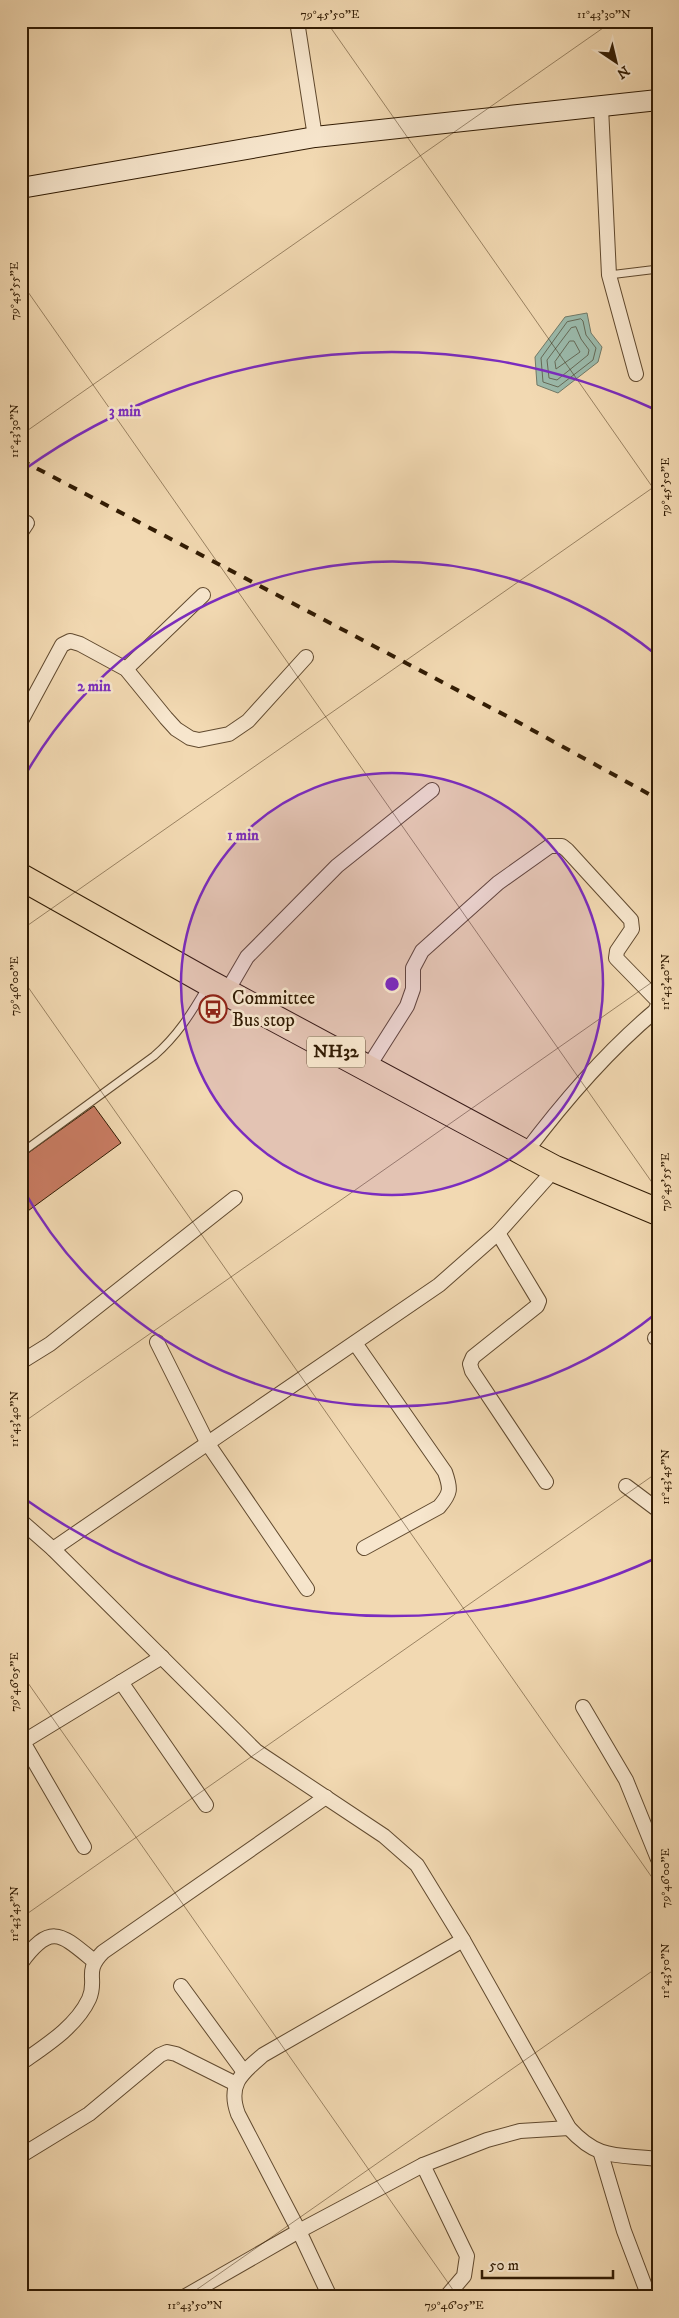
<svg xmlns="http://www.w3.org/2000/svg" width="679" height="2318" viewBox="0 0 679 2318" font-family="'IM FELL DW Pica',serif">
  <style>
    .water { fill: #9bbaab; stroke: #717a68 }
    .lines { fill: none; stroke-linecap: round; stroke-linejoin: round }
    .shore { stroke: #666a57; stroke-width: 1 }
    .building { fill: #c97c63; stroke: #311b03 }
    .lane-casing { stroke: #614a2f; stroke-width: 9 }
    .street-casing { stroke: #614a2f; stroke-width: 16 }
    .secondary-casing { stroke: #311b03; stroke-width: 22 }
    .highway-casing { stroke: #311b03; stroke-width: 28 }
    .lane { stroke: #f7e6cd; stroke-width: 7 }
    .street { stroke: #f7e6cd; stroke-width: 14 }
    .secondary { stroke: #f7e6cd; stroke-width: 20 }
    .highway { stroke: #f2d9b2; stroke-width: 26 }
    .rail { stroke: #311b03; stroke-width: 4; stroke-dasharray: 9 9; stroke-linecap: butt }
    .ticks { fill: none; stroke: #311b03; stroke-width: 1; stroke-opacity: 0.45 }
    .ring { fill: none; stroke: #7b2cbf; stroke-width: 2.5 }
    .labels { text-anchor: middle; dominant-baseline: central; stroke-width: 5; stroke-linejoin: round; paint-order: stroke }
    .shield { fill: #f7e6cd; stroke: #6c5840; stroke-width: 1 }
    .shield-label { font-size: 18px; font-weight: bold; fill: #311b03 }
    .poi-label { font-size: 19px; fill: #311b03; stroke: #f7e6cd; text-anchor: start }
    .centre { fill: #7b2cbf; stroke: #f7e6cd; stroke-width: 2.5 }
    .ring-label { font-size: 15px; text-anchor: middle; font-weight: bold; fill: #7b2cbf; stroke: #f7e6cd; stroke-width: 5; stroke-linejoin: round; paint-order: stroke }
    .neatline { fill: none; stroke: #311b03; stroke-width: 2 }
    .ticks-label { font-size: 12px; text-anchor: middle; fill: #311b03 }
  </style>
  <rect width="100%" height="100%" fill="#f2d9b2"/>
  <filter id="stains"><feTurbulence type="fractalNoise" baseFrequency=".004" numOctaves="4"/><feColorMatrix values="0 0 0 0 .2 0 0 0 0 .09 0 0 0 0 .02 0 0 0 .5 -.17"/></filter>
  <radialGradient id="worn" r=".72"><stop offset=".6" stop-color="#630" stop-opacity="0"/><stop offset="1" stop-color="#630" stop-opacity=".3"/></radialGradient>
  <polygon class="water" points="587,313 591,333 602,347 598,362 558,393 537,385 535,357 565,317"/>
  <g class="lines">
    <g class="shore">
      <polygon points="581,319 583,321 586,335 596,348 593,360 558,387 543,382 541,358 567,322"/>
      <polygon points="576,327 581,339 589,350 588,355 557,380 549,378 547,360 571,328"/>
      <polygon points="570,341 574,341 580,352 556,369 555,362"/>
    </g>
  </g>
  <polygon class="building" points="94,1106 121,1143 21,1216 21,1158"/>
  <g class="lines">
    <g class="lane-casing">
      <g id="lane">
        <polyline points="609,275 658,269"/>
        <path d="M 21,1153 L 154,1056 C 177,1036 191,1014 206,988"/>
      </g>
    </g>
    <g class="street-casing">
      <g id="street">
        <polyline points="297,21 315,137"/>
        <polyline points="601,107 609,275 636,374"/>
        <polyline points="21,532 27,523"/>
        <polyline points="126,669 203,595"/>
        <polyline points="21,721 62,645 70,641 80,644 126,669 166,718 176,729 190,738 199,740 229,734 248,721 306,657"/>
        <polyline points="226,993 247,957 337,866 432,790"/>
        <polyline points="367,1069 407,1006 413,989 413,968 422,951 498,883 550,846 562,846 567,850 631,920 632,929 617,951 616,958 658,1001"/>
        <path d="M 525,1153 C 564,1101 605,1053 655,1011 L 658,1005"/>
        <polyline points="498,1233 539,1301 537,1306 473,1357 470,1364 472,1371 546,1482"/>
        <polyline points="655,1338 658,1339"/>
        <polyline points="157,1342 208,1444 307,1589"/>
        <path d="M 355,1343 L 445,1472 C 451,1489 451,1493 439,1507 L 364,1548"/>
        <polyline points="21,1362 50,1344 235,1198"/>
        <polyline points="626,1486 658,1510"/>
        <path d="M 21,1521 L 53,1549 L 256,1751 L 384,1836 L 417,1865 L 463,1940 L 569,2128 C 599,2161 617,2154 658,2159"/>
        <polyline points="53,1549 439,1285 498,1233 555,1169"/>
        <polyline points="121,1682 206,1805"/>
        <polyline points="583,1707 626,1780 658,1859"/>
        <polyline points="23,1742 84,1847"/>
        <polyline points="21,1743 162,1657"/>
        <path d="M 21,1963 C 51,1922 61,1934 94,1961"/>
        <polyline points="181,1986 244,2072"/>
        <path d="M 21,2063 C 45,2046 76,2027 89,1999 C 98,1979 83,1972 103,1952 L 326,1797"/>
        <polyline points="601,2154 624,2231 649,2297"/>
        <polyline points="22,2155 89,2114 160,2055 167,2052 176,2054 236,2084"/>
        <polyline points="423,2165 467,2256 464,2276 446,2297"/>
        <polyline points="184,2297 299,2231 423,2165 487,2140 520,2131 569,2128"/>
        <path d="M 330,2297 L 299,2231 L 238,2114 C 227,2084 242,2073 263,2055 L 463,1940"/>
      </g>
    </g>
    <g class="secondary-casing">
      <polyline id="secondary" points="21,188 315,137 658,100"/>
    </g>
    <g class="highway-casing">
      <polyline id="highway" points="21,877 209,983 525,1153 555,1169 658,1212"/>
    </g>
    <use href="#lane" class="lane"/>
    <use href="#street" class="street"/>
    <use href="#secondary" class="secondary"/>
    <use href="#highway" class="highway"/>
    <polyline class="rail" points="21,460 516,721 658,799"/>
  </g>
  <path class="ticks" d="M 326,21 L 658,495M 21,282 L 658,1191M 21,435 L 613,21M 21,930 L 658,484M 21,977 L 658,1886M 21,1424 L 658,978M 21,1673 L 458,2297M 21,1918 L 658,1472M 186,2297 L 658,1967"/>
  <circle cx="392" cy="984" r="211" fill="#7b2cbf" fill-opacity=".12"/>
  <g class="ring">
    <circle cx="392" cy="984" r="211"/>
    <path d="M658 1312A422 422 0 0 1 23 1189M23 779A422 422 0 0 1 658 656"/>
    <path d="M654 1559A632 632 0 0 1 25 1499M25 469A632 632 0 0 1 654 409"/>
  </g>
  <defs>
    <g id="bus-ring" transform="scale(1.4375)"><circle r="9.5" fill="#f7e6cd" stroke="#8f2418" stroke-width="1.5"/><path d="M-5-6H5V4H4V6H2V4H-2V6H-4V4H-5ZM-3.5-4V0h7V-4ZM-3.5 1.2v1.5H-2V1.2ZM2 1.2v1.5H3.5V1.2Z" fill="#8f2418"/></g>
  </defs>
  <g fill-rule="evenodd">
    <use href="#bus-ring" x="213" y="1009"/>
  </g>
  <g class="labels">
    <rect class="shield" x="307" y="1036.5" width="58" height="31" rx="4"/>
    <g class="shield-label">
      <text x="336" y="1052">NH32</text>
    </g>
    <g class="poi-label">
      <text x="232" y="998">Committee<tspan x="232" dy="22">Bus stop</tspan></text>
    </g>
  </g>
  <circle cx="392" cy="984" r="8" class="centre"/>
  <g class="ring-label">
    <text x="125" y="416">3 min</text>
    <text x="94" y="691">2 min</text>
    <text x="243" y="840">1 min</text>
  </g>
  <rect width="679" height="2318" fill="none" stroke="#f2d9b2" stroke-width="55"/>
  <g transform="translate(616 62) rotate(145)" stroke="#f7e6cd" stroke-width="4" paint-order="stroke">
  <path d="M0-4L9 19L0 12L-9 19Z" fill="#311b03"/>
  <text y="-8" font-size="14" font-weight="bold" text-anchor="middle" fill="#311b03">N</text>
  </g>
  <path d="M482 2270v8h131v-8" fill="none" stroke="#311b03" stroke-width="2.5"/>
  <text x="489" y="2270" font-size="15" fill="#311b03" stroke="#f7e6cd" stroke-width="4" paint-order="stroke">50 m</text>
  <rect x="28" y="28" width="624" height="2262" class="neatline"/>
  <g class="ticks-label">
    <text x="330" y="18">79°45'50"E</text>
    <text x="604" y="18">11°43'30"N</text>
    <text transform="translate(14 291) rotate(-90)" y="4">79°45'55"E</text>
    <text transform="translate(14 431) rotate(-90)" y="4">11°43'30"N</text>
    <text transform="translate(665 487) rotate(-90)" y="4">79°45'50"E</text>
    <text transform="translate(665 982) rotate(-90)" y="4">11°43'40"N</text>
    <text transform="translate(14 986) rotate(-90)" y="4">79°46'00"E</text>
    <text transform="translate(665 1182) rotate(-90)" y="4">79°45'55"E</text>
    <text transform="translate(14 1419) rotate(-90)" y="4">11°43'40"N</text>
    <text transform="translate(665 1477) rotate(-90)" y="4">11°43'45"N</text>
    <text transform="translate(14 1682) rotate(-90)" y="4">79°46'05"E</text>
    <text transform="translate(665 1878) rotate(-90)" y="4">79°46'00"E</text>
    <text transform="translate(14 1914) rotate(-90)" y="4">11°43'45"N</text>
    <text transform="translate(665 1971) rotate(-90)" y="4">11°43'50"N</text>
    <text x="195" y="2309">11°43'50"N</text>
    <text x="454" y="2309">79°46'05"E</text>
  </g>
  <rect width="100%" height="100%" filter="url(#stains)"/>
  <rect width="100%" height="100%" fill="url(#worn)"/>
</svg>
